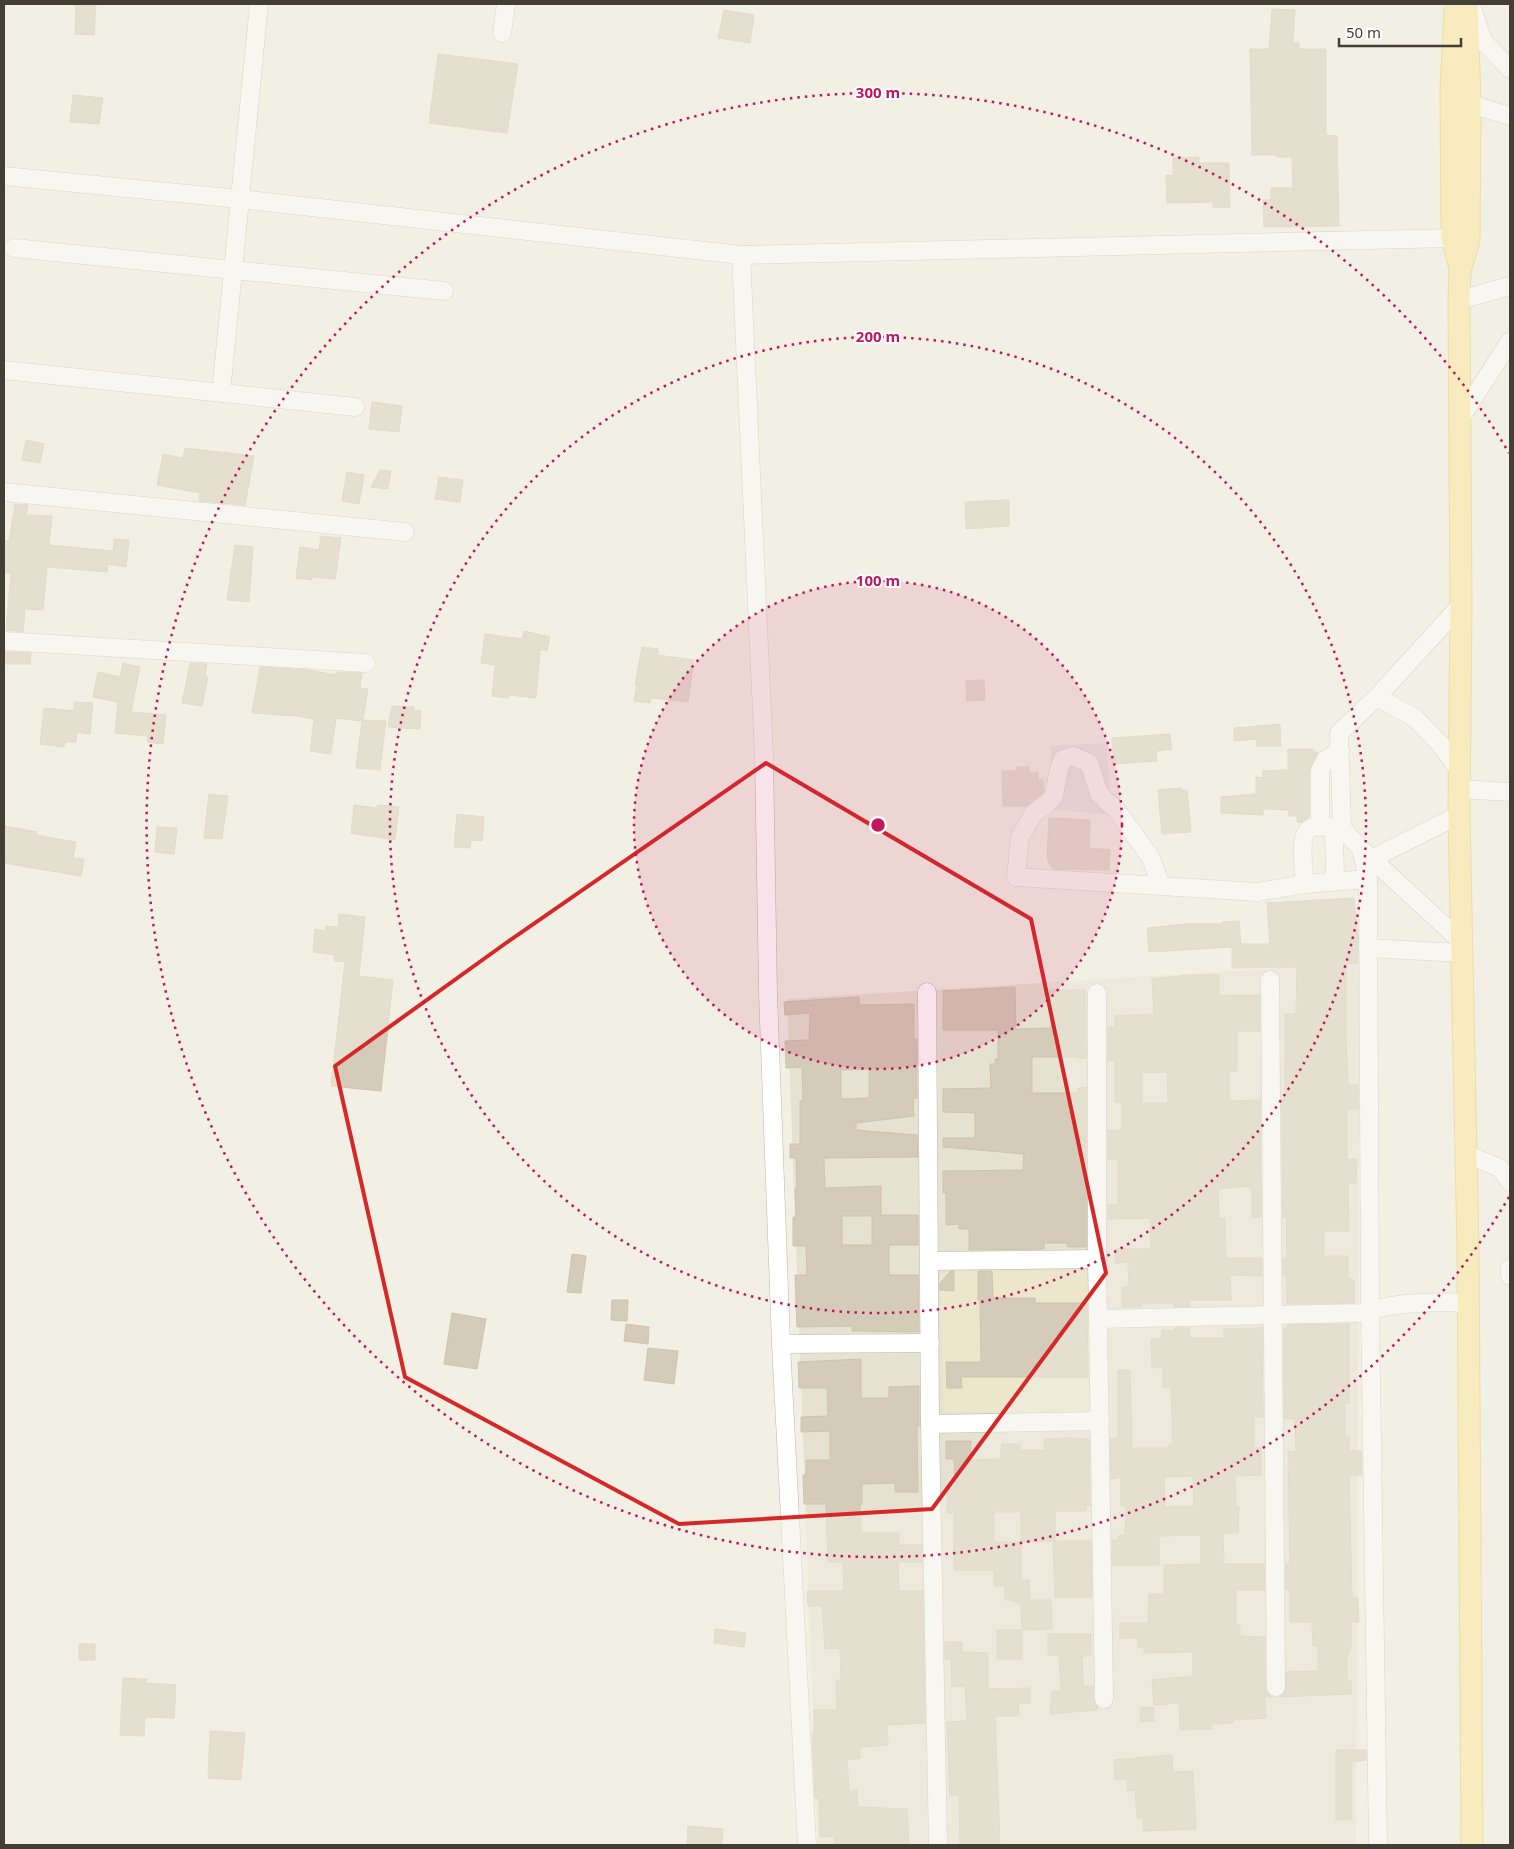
<svg xmlns="http://www.w3.org/2000/svg" width="1514" height="1849" viewBox="0 0 1514 1849" font-family="'Noto Sans',sans-serif">
  <style>
    .residential { fill: #e6e2d2 }
    .education { fill: #ece6cd }
    .parking { fill: #e3e1dc }
    .building { fill: #d4ccb9; stroke: #cfc4ac; fill-rule: evenodd }
    .lines { fill: none; stroke-linecap: round; stroke-linejoin: round }
    .minor-casing { stroke: #beb8a6; stroke-width: 19 }
    .major-casing { stroke: #e6c95f; stroke-width: 23 }
    .minor { stroke: #fff; stroke-width: 18 }
    .major { stroke: #ffe990; stroke-width: 21 }
    .marked { fill: none; stroke: #d62828; stroke-width: 4; stroke-linejoin: round }
    .ring { fill: none; stroke: #c2185b; stroke-width: 2.5; stroke-dasharray: 2.5 5 }
    .centre { fill: #c2185b; stroke: #fff; stroke-width: 2.5 }
    .ring-label { font-size: 15px; text-anchor: middle; font-weight: bold; fill: #c2185b; stroke: #fff; stroke-width: 4; stroke-linejoin: round; paint-order: stroke }
  </style>
  <rect width="100%" height="100%" fill="#f2efe4"/>
  <polygon class="residential" points="1360,963 1356,1845 818,1845 787,999"/>
  <polygon class="education" points="1084,1270 1088,1274 1089,1405 1084,1413 947,1412 944,1409 940,1276 946,1272"/>
  <polygon class="parking" points="1107,743 1111,814 1050,810 1051,746"/>
  <g class="building">
    <polygon points="76,4 96,4 94,35 75,34"/>
    <polygon points="1272,9 1295,10 1293,43 1299,43 1299,49 1326,49 1326,135 1337,136 1339,226 1264,227 1263,200 1271,200 1271,188 1293,188 1292,157 1277,157 1277,155 1252,155 1250,49 1269,49"/>
    <polygon points="724,10 754,15 750,43 718,38"/>
    <polygon points="438,54 518,64 507,133 429,123"/>
    <polygon points="73,95 103,98 99,124 70,122"/>
    <polygon points="1199,157 1199,163 1229,163 1230,207 1213,208 1213,202 1167,203 1166,175 1173,176 1173,158"/>
    <polygon points="372,402 402,406 399,432 369,429"/>
    <polygon points="26,440 44,444 40,463 22,460"/>
    <polygon points="185,448 254,456 245,505 199,501 200,493 157,485 163,454 183,458"/>
    <polygon points="380,470 391,471 388,489 371,487"/>
    <polygon points="347,472 364,475 359,504 342,501"/>
    <polygon points="439,477 463,480 460,502 435,499"/>
    <polygon points="1009,500 1009,526 966,529 965,502"/>
    <polygon points="15,504 28,505 26,515 52,516 49,545 113,551 114,539 129,540 126,567 108,564 107,572 47,567 43,610 25,609 23,632 6,630 11,573 4,573 4,541 9,541"/>
    <polygon points="321,536 341,538 335,579 312,577 312,580 296,578 300,547 319,550"/>
    <polygon points="235,545 253,547 249,602 227,600"/>
    <polygon points="524,631 550,637 547,651 540,650 536,698 509,695 508,698 492,696 495,665 481,663 485,634 522,639"/>
    <polygon points="642,647 658,649 658,655 694,660 688,702 651,698 650,703 634,701 637,685 635,685"/>
    <polygon points="4,652 31,653 30,664 4,664"/>
    <polygon points="123,663 140,667 131,712 166,715 163,744 147,742 148,736 115,733 118,702 93,697 98,672 120,677"/>
    <polygon points="190,663 207,664 205,676 208,677 202,706 182,703"/>
    <polygon points="260,667 309,670 335,675 337,672 362,673 360,688 368,689 363,720 386,721 380,770 356,768 362,721 336,718 331,754 310,751 314,719 296,716 252,713"/>
    <polygon points="984,680 985,700 967,701 966,681"/>
    <polygon points="74,702 93,703 90,734 77,732 76,742 65,742 64,747 40,744 44,708 74,711"/>
    <polygon points="392,706 414,707 414,710 421,711 420,729 388,727"/>
    <polygon points="1280,724 1281,746 1256,746 1257,739 1234,741 1234,728"/>
    <polygon points="1170,734 1172,749 1156,751 1157,761 1114,764 1112,738"/>
    <polygon points="1288,749 1314,749 1314,752 1318,752 1309,771 1309,817 1302,822 1297,822 1297,816 1289,816 1289,810 1263,809 1263,815 1221,813 1221,797 1256,794 1256,777 1263,778 1263,771 1288,770"/>
    <polygon points="1016,767 1029,767 1029,773 1038,772 1038,780 1043,780 1044,792 1027,806 1003,806 1002,771 1016,771"/>
    <polygon points="1182,788 1182,791 1187,790 1191,832 1162,834 1158,790"/>
    <polygon points="209,794 228,796 222,839 204,838"/>
    <polygon points="354,805 377,808 378,805 399,807 395,840 351,833"/>
    <polygon points="457,814 484,817 482,841 471,840 470,848 454,847"/>
    <polygon points="1049,818 1090,820 1089,848 1110,850 1109,870 1054,869 1050,865 1047,857"/>
    <polygon points="4,826 37,832 36,835 76,842 73,858 84,859 81,876 4,863"/>
    <polygon points="157,827 177,828 174,854 155,852"/>
    <polygon points="1354,898 1358,938 1358,963 1346,964 1346,1039 1348,1085 1358,1085 1358,1109 1347,1109 1347,1160 1357,1159 1356,1183 1348,1183 1349,1231 1324,1231 1324,1256 1348,1256 1348,1279 1354,1280 1354,1303 1287,1304 1287,1276 1283,1276 1283,1258 1287,1257 1286,1217 1283,1217 1282,1099 1285,1099 1285,1014 1296,1014 1297,967 1232,968 1232,947 1149,952 1147,928 1186,924 1222,924 1222,922 1239,921 1241,944 1270,944 1267,903"/>
    <polygon points="339,914 365,917 359,976 393,980 381,1091 331,1086 345,962 334,961 335,955 313,952 315,929 325,931 326,926 338,927"/>
    <path d="M 1189,975 L 1219,975 L 1219,996 L 1260,995 L 1260,1031 L 1237,1031 L 1237,1071 L 1229,1071 L 1229,1101 L 1260,1100 L 1261,1217 L 1252,1218 L 1252,1188 L 1248,1188 L 1248,1186 L 1218,1189 L 1219,1218 L 1225,1218 L 1226,1258 L 1259,1258 L 1262,1259 L 1262,1276 L 1230,1275 L 1231,1300 L 1190,1300 L 1189,1306 L 1174,1307 L 1174,1303 L 1141,1304 L 1141,1307 L 1122,1307 L 1122,1287 L 1129,1287 L 1128,1262 L 1115,1263 L 1115,1249 L 1151,1249 L 1150,1218 L 1108,1219 L 1108,1205 L 1118,1205 L 1118,1160 L 1108,1159 L 1108,1130 L 1122,1131 L 1122,1102 L 1115,1102 L 1115,1061 L 1108,1060 L 1108,1027 L 1115,1027 L 1115,1016 L 1154,1014 L 1152,979 ZM 1167,1072 L 1168,1103 L 1142,1103 L 1142,1073 Z"/>
    <polygon points="1015,987 1016,1029 1051,1028 1050,990 1085,990 1086,1058 1079,1059 1079,1057 1032,1057 1032,1093 1078,1093 1078,1088 1086,1087 1086,1247 1068,1247 1067,1243 1044,1243 1044,1249 969,1250 969,1229 959,1229 959,1224 946,1225 946,1192 943,1193 943,1171 1023,1170 1024,1154 943,1147 943,1138 975,1138 975,1113 943,1112 943,1089 991,1088 990,1064 995,1064 995,1059 998,1059 998,1030 943,1030 943,991"/>
    <path d="M 859,997 L 859,1005 L 914,1004 L 914,1039 L 917,1039 L 917,1098 L 913,1098 L 914,1116 L 856,1123 L 856,1130 L 917,1135 L 918,1157 L 824,1158 L 825,1188 L 881,1186 L 881,1215 L 918,1215 L 918,1245 L 889,1245 L 889,1275 L 918,1275 L 919,1332 L 852,1331 L 852,1326 L 797,1327 L 795,1275 L 807,1275 L 806,1246 L 793,1246 L 793,1217 L 796,1217 L 795,1188 L 797,1188 L 796,1158 L 790,1158 L 790,1144 L 800,1144 L 800,1101 L 803,1101 L 802,1067 L 786,1068 L 785,1041 L 809,1040 L 810,1013 L 785,1015 L 784,1002 ZM 869,1069 L 869,1098 L 841,1099 L 841,1070 ZM 842,1216 L 872,1216 L 872,1245 L 842,1245 Z"/>
    <polygon points="572,1254 586,1256 581,1293 567,1292"/>
    <polygon points="951,1271 954,1271 954,1291 940,1290 940,1283"/>
    <polygon points="978,1271 992,1271 993,1298 1035,1298 1035,1303 1087,1303 1088,1377 961,1377 962,1388 947,1388 946,1362 981,1362 980,1300 978,1300"/>
    <polygon points="612,1300 628,1300 627,1321 611,1320"/>
    <polygon points="452,1313 486,1319 477,1369 444,1364"/>
    <polygon points="626,1324 649,1327 648,1344 624,1341"/>
    <polygon points="1349,1324 1349,1403 1345,1403 1345,1436 1349,1436 1349,1451 1361,1451 1362,1475 1349,1475 1352,1597 1358,1598 1359,1622 1351,1622 1351,1646 1349,1654 1347,1654 1347,1680 1351,1680 1351,1694 1279,1697 1285,1692 1286,1672 1318,1671 1318,1646 1313,1646 1312,1622 1290,1622 1290,1589 1286,1589 1286,1564 1290,1563 1288,1451 1296,1452 1295,1419 1284,1418 1284,1328 1287,1328 1287,1325"/>
    <path d="M 1174,1328 L 1189,1328 L 1190,1338 L 1225,1338 L 1223,1329 L 1262,1328 L 1263,1417 L 1254,1417 L 1254,1448 L 1261,1448 L 1261,1475 L 1235,1476 L 1236,1507 L 1239,1507 L 1238,1533 L 1223,1533 L 1224,1564 L 1264,1564 L 1265,1590 L 1236,1590 L 1236,1625 L 1240,1625 L 1240,1636 L 1265,1637 L 1265,1688 L 1267,1693 L 1273,1697 L 1265,1697 L 1266,1718 L 1233,1720 L 1233,1723 L 1211,1724 L 1212,1729 L 1180,1730 L 1179,1703 L 1154,1705 L 1152,1680 L 1193,1676 L 1193,1652 L 1144,1653 L 1144,1647 L 1138,1647 L 1138,1638 L 1120,1638 L 1120,1623 L 1148,1623 L 1149,1594 L 1164,1594 L 1164,1565 L 1201,1564 L 1201,1535 L 1159,1536 L 1159,1565 L 1112,1565 L 1112,1540 L 1118,1540 L 1118,1536 L 1125,1535 L 1126,1506 L 1121,1506 L 1121,1477 L 1111,1479 L 1110,1439 L 1118,1438 L 1118,1370 L 1130,1370 L 1132,1448 L 1169,1448 L 1169,1444 L 1173,1444 L 1171,1387 L 1163,1387 L 1163,1367 L 1152,1368 L 1151,1339 L 1162,1339 L 1162,1330 L 1174,1331 ZM 1193,1476 L 1194,1506 L 1165,1507 L 1164,1477 Z"/>
    <polygon points="648,1348 678,1351 674,1384 644,1380"/>
    <polygon points="861,1359 861,1398 889,1398 889,1387 919,1386 919,1426 917,1426 918,1492 895,1492 895,1483 862,1484 862,1504 860,1505 861,1533 899,1533 899,1545 922,1545 922,1562 898,1562 899,1591 923,1591 925,1723 887,1725 888,1745 860,1747 860,1758 847,1760 849,1791 857,1790 858,1807 907,1809 909,1845 834,1845 834,1836 820,1837 819,1798 815,1798 812,1733 814,1733 814,1710 837,1710 836,1680 841,1680 840,1648 825,1649 822,1606 808,1606 807,1591 844,1591 843,1562 828,1562 826,1504 804,1504 803,1475 806,1475 806,1460 830,1460 830,1431 801,1432 801,1417 828,1416 827,1388 799,1388 798,1362"/>
    <polygon points="1069,1438 1089,1439 1090,1505 1086,1505 1086,1511 1055,1511 1055,1541 1021,1542 1021,1512 994,1512 994,1542 1021,1542 1021,1580 1029,1580 1030,1600 1051,1600 1052,1629 1022,1630 1021,1606 1012,1600 1005,1600 1005,1586 994,1586 994,1570 954,1570 954,1513 947,1513 947,1486 955,1486 954,1459 946,1459 946,1441 971,1441 971,1460 1000,1459 1002,1444 1020,1444 1020,1450 1044,1450 1045,1439"/>
    <polygon points="1053,1541 1091,1541 1092,1597 1055,1597"/>
    <polygon points="715,1629 746,1633 744,1647 714,1643"/>
    <rect x="997" y="1630" width="25" height="29"/>
    <polygon points="1048,1634 1091,1634 1091,1656 1082,1656 1083,1686 1093,1686 1093,1700 1098,1707 1096,1710 1050,1714 1052,1692 1061,1691 1059,1655 1048,1655"/>
    <polygon points="945,1642 962,1642 962,1652 988,1653 988,1689 1030,1688 1030,1703 1018,1704 1019,1716 995,1716 1000,1845 960,1845 959,1795 950,1796 947,1722 967,1721 965,1686 952,1687 951,1659 945,1659"/>
    <rect x="79" y="1644" width="16" height="16"/>
    <polygon points="123,1678 147,1679 146,1683 176,1685 174,1718 145,1717 144,1736 120,1735"/>
    <polygon points="1153,1707 1154,1721 1141,1722 1140,1708"/>
    <polygon points="210,1731 245,1733 241,1780 208,1778"/>
    <polygon points="1336,1750 1366,1750 1366,1760 1352,1762 1352,1819 1336,1820"/>
    <polygon points="1172,1755 1173,1772 1193,1771 1196,1829 1144,1831 1143,1818 1137,1818 1135,1790 1128,1791 1127,1779 1115,1779 1114,1760"/>
    <polygon points="688,1826 723,1829 722,1845 687,1845"/>
  </g>
  <g class="lines">
    <g class="minor-casing">
      <g id="minor">
        <polyline points="1471,5 1483,41 1510,69"/>
        <polyline points="502,33 506,4"/>
        <polyline points="1460,96 1470,104 1510,116"/>
        <polyline points="4,176 239,199 741,255 1452,238 1464,240"/>
        <polyline points="14,248 444,291"/>
        <polyline points="741,255 764,756 768,993 781,1344 807,1845"/>
        <polyline points="1459,300 1510,286"/>
        <polyline points="4,370 355,407"/>
        <polyline points="221,393 259,4"/>
        <polyline points="1460,419 1510,341"/>
        <polyline points="4,492 405,532"/>
        <polyline points="1461,605 1377,697 1339,733 1342,828 1361,849 1461,941"/>
        <polyline points="4,641 366,663"/>
        <polyline points="1377,697 1415,718 1441,745 1459,770"/>
        <polyline points="1459,789 1510,792"/>
        <polyline points="1320,827 1320,771 1326,759 1340,751"/>
        <polyline points="1334,828 1335,881"/>
        <polyline points="1361,849 1368,879 1370,1310 1378,1845"/>
        <polyline points="1373,858 1459,815"/>
        <path d="M 1305,884 C 1304,870 1297,831 1313,827 C 1322,825 1333,828 1342,828"/>
        <polyline points="1161,886 1151,858 1115,808 1106,801 1099,793 1089,763 1073,756 1063,759 1059,769 1054,796 1047,804 1034,813 1020,837 1016,877 1257,892 1305,884 1368,879"/>
        <polyline points="1368,948 1462,953"/>
        <polyline points="1270,980 1276,1687"/>
        <polyline points="927,992 930,1424 938,1845"/>
        <polyline points="1097,993 1097,1259 1104,1699"/>
        <polyline points="1466,1154 1500,1168 1510,1182"/>
        <polyline points="929,1261 1097,1259"/>
        <polyline points="1510,1268 1510,1276"/>
        <path d="M 1098,1319 L 1362,1313 C 1395,1302 1434,1301 1468,1303"/>
        <polyline points="781,1344 930,1343"/>
        <polyline points="930,1424 1100,1421"/>
      </g>
    </g>
    <g class="major-casing">
      <g id="major">
        <polyline points="1467,4 1470,104 1469,240 1460,271 1459,300 1461,605 1459,815 1468,1250 1472,1845"/>
        <polyline points="1455,12 1451,90 1452,238 1460,268"/>
      </g>
    </g>
    <use href="#minor" class="minor"/>
    <use href="#major" class="major"/>
  </g>
  <path d="M0 0H1514V1849H0ZM 766,763 L 1031,919 L 1106,1273 L 932,1509 L 679,1524 L 405,1377 L 335,1066 L 506,943 Z" fill="#f2efe4" fill-opacity=".55" fill-rule="evenodd"/>
  <path class="marked" d="M 766,763 L 1031,919 L 1106,1273 L 932,1509 L 679,1524 L 405,1377 L 335,1066 L 506,943 Z"/>
  <circle cx="878" cy="825" r="244" fill="#c2185b" fill-opacity=".12"/>
  <g class="ring">
    <circle cx="878" cy="825" r="244"/>
    <circle cx="878" cy="825" r="488"/>
    <path d="M1509 1197A732 732 0 1 1 1509 453"/>
  </g>
  <circle cx="878" cy="825" r="8" class="centre"/>
  <g class="ring-label">
    <text x="878" y="98">300 m</text>
    <text x="878" y="342">200 m</text>
    <text x="878" y="586">100 m</text>
  </g>
  <rect width="1514" height="1849" fill="none" stroke="#443f34" stroke-width="10"/>
  <path d="M1339 38v8h122v-8" fill="none" stroke="#443f34" stroke-width="2.5"/>
  <text x="1346" y="38" font-size="15" fill="#443f34" stroke="#ffffff" stroke-width="4" paint-order="stroke">50 m</text>
</svg>
